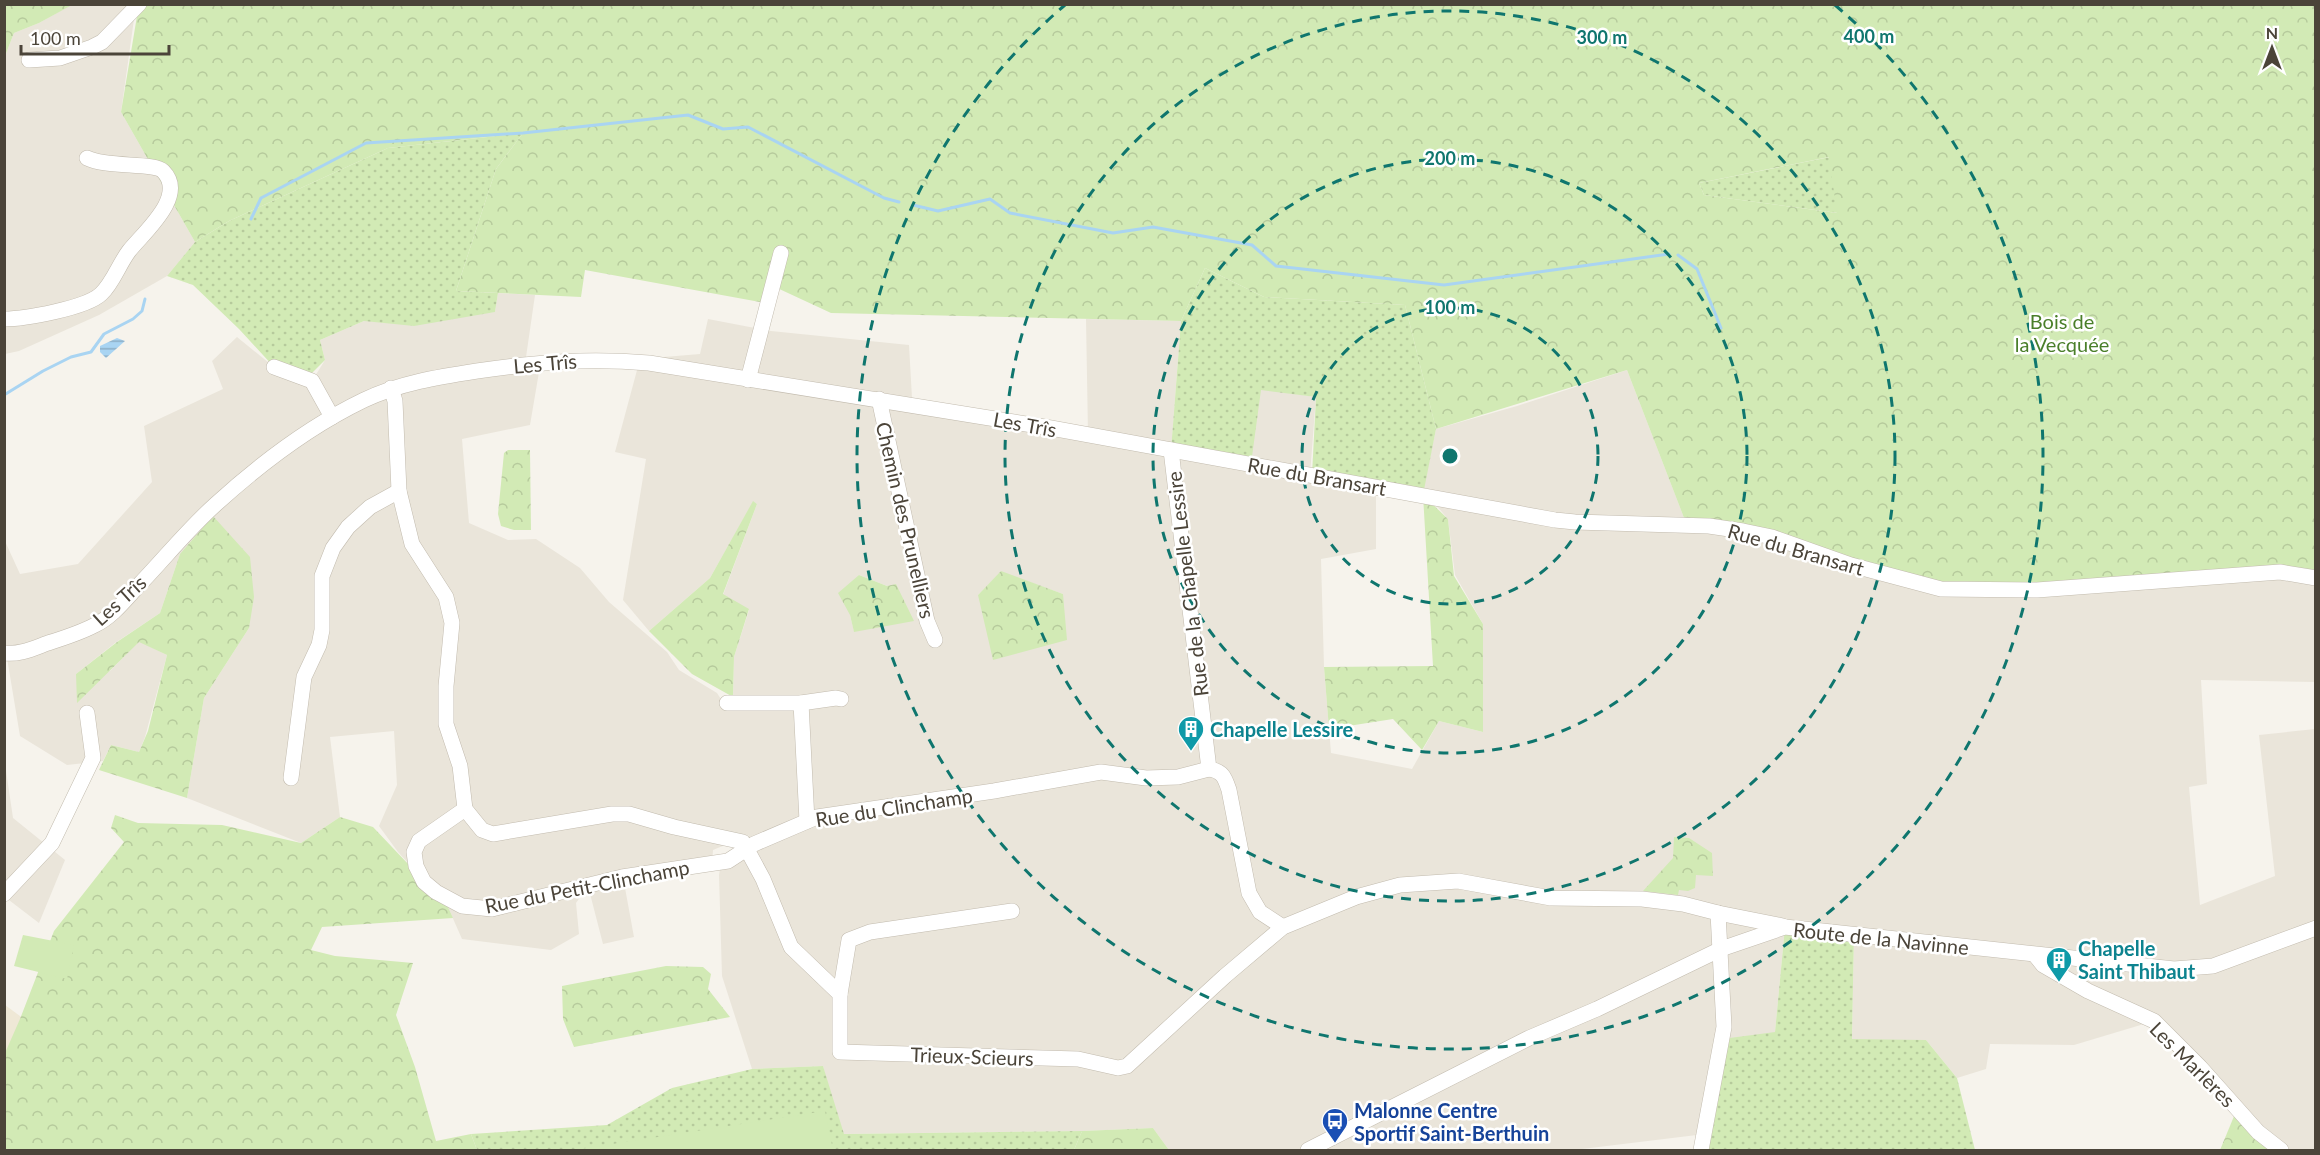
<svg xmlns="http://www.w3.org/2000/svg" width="2320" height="1155" viewBox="0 0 2320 1155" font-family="Lato,sans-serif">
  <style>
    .residential { fill: #eae5da; fill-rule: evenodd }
    .education { fill: #efe8d6 }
    .grass { fill: url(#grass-dots) }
    .forest { fill: url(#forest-crowns); fill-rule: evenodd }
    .garden { fill: #d2eab5 }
    .water { fill: url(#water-rules) }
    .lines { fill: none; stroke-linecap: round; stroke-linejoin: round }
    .stream { stroke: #a9d4f2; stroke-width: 3 }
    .minor-casing { stroke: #c2bbae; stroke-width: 16 }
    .minor { stroke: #fff; stroke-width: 15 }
    .ring { fill: none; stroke: #0f766e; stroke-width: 3; stroke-dasharray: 10 8 }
    .labels { text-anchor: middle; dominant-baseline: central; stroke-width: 5; stroke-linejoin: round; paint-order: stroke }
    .park-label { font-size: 20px; fill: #4a7f2a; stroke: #fff }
    .street-label { font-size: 20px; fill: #4b4439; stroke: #fff }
    .culture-label { font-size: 20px; font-weight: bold; fill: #0d838f; stroke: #fff; text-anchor: start }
    .transit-label { font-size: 20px; font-weight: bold; fill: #164399; stroke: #fff; text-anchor: start }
    .centre { fill: #0f766e; stroke: #fff; stroke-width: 3 }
    .ring-label { font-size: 18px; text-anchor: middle; font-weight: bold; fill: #0f766e; stroke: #fff; stroke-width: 5; stroke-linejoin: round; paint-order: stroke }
  </style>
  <defs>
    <pattern id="grass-dots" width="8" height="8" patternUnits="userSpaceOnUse" patternTransform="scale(1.5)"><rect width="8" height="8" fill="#d2eab5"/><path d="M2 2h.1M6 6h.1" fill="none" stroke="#b6ca9c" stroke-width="1.8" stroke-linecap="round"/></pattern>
    <pattern id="forest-crowns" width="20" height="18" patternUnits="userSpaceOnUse" patternTransform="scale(1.5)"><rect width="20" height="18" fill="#d2eab5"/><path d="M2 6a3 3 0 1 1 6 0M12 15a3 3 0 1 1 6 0" fill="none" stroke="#b6ca9c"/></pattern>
    <pattern id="water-rules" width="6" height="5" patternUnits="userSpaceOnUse" patternTransform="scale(1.5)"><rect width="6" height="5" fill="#a9d4f2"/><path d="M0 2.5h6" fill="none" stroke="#8caec5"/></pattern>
  </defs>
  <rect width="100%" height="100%" fill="#f6f3ec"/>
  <g class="residential">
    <polygon points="71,5 136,5 121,112 195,242 167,276 99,315 19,351 5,354 5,56 14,33 39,23"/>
    <path d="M 498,293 L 535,295 L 525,364 L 539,372 L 530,425 L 462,439 L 469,523 L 508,540 L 536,539 L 580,568 L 609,602 L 667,652 L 679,670 L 717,693 L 728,710 L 733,700 L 734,657 L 749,610 L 723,595 L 757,504 L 753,502 L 710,578 L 649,631 L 623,600 L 646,459 L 615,452 L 640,359 L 700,354 L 708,319 L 771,331 L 909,345 L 912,398 L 1088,434 L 1086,319 L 1181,321 L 1171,450 L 1261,389 L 1316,397 L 1310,474 L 1376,486 L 1376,549 L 1321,559 L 1324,667 L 1331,753 L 1412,769 L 1439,721 L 1483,732 L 1483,624 L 1455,575 L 1448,519 L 1423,490 L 1436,429 L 1517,406 L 1627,370 L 1688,528 L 2127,583 L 2315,578 L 2315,682 L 2201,680 L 2207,784 L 2189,787 L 2200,905 L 2275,876 L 2259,735 L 2315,729 L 2315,1150 L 2269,1150 L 2227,1097 L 2154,1021 L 2074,1045 L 1990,1044 L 1986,1069 L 1957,1078 L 1926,1040 L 1852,1040 L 1854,934 L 1785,927 L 1775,1032 L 1705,1134 L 1574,1150 L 1169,1150 L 1153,1128 L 1082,1131 L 839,1134 L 823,1066 L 752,1069 L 722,976 L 719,875 L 722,858 L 749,835 L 713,850 L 712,864 L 623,877 L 634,937 L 603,944 L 588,886 L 576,903 L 579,934 L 551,950 L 462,939 L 447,905 L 398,852 L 379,826 L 397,785 L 394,731 L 330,737 L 340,817 L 301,843 L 187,798 L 204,698 L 249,628 L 180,554 L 160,613 L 115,643 L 76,674 L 110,671 L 139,641 L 167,655 L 145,737 L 139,752 L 111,745 L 103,761 L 67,765 L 20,736 L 7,658 L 5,655 L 4,539 L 20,574 L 78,564 L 152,482 L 144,426 L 223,389 L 212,361 L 237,337 L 274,367 L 312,381 L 325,360 L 320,340 L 364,321 L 495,312 ZM 1001,572 L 1063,594 L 978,595 ZM 859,575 L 887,586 L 854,631 L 850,615 Z"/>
    <polygon points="4,757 13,818 65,860 39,923 5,897"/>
  </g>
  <polygon class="education" points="5,1005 24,1019 5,1061"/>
  <g class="grass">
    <polygon points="523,133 496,169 456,291 498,293 495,312 414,326 364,321 320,340 325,360 307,378 274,367 239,329 193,285 167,276 195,242 229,221 388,148"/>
    <polygon points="1830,157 1838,213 1704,195 1699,183"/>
    <polygon points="1205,268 1264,297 1405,305 1436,429 1423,495 1312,475 1316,397 1261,390 1251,464 1171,450 1181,321"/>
    <polygon points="1785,927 1854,934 1852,1039 1926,1040 1957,1078 1975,1150 1700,1150 1722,1039 1775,1032"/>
    <polygon points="823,1066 844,1134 1082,1131 1074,1150 477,1150 471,1134 607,1125 672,1088 752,1069"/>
  </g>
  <g class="forest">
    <polygon points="5,4 72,4 72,5 39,23 14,33 5,56"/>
    <path d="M 139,4 L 2315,5 L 2315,578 L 1941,589 L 1686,523 L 1627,370 L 1436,429 L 1405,305 L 1264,297 L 1205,268 L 1181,321 L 831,313 L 775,287 L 765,303 L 585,270 L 581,297 L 456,291 L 496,169 L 523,133 L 388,148 L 229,221 L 195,242 L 121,112 ZM 1829,157 L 1837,213 L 1704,195 L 1699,183 Z"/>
    <polygon points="508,450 530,450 531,530 514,530 501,526 498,514 504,453"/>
    <polygon points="1423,495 1448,519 1454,576 1483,624 1483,732 1439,721 1422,750 1393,719 1329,729 1324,667 1433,666"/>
    <polygon points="753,501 757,504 723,594 749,609 734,657 733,697 692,674 649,631 710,578"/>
    <polygon points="213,516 250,557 254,597 249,628 204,698 187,798 99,770 111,745 139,752 148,731 167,655 139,642 77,703 76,674 117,642 160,613 180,554"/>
    <polygon points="1001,571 1063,594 1067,640 993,660 978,595"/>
    <polygon points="859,575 887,586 896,584 914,621 854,632 850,615 838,593"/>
    <polygon points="115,815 138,823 222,825 301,843 340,817 373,827 447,905 453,918 322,927 311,950 335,956 413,963 396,1015 415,1067 436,1141 471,1134 477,1150 5,1150 5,1053 20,1019 54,931 124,842 111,828"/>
    <polygon points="1674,837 1689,838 1712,853 1713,876 1696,875 1695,888 1688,891 1679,890 1678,895 1643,891 1673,858"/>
    <polygon points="666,966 703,967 711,974 708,989 730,1017 574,1047 563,1019 562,986"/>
    <polygon points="2237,1109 2268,1150 2220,1150"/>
    <polygon points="1153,1128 1169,1150 1074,1150 1082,1131"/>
  </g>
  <g class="garden">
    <polygon points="23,935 74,945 67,979 14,966"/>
    <polygon points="825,1111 833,1150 574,1150"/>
  </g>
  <polygon class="water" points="117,338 125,341 106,358 100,352 100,346"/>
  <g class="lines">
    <g class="stream">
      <polyline points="913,205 938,211 990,199 1010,213 1113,233 1153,227 1252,245 1276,266 1444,285 1669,254"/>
      <polyline points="251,219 261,198 366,143 523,133 688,115 723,129 748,127 884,198 899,202"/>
      <polyline points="1678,255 1697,269 1721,328"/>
      <polyline points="4,395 43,371 71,357 91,352 104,334 133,319 142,311 145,299"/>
    </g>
    <g class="minor-casing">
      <g id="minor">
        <polyline points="29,60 60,58 92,47 102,42 139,4"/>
        <path d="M 4,319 C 25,319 86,308 101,294 C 113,283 119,264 129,251 C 143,233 188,196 163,171 C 154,162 107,168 87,158"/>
        <polyline points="274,367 312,381 332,417"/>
        <polyline points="748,380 781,253"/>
        <polyline points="391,388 395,401 399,491 412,544 446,597 452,623 446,686 446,724 460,766 465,809 482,830 493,834 612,814 629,814 674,827 743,842 763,879 791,947 840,994 840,1052 1078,1059 1118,1068 1127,1066 1225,976 1283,927 1356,897 1400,885 1458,881 1551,898 1642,899 1683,904 1718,913 1724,1027 1701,1150"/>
        <polyline points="879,399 927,621 935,640"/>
        <path d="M 1171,450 L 1209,769 C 1223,771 1225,778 1229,790 L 1249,893 L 1260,912 L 1283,927"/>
        <path d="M 4,653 C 20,655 34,648 48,643 C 64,638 80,633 95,625 C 112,617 125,600 138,586 C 164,559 188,529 216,504 C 260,464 310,426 364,400 C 400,383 438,377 477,371 C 539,362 586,358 649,363 L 1051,428 L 1555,520 L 1575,522 L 1709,526 L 1743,531 L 1772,537 L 1851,565 L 1941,589 L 2037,590 L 2280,572 L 2316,578"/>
        <polyline points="727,703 801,703 836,698 841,699"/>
        <polyline points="801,703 807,821"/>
        <polyline points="291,778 304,677 319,645 322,630 322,576 333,548 348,527 370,507 399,491"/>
        <polyline points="465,809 419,841 414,852 416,866 424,882 436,892 462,906 492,909 622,877 728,861 754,844 817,817 994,791 1101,772 1146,778 1178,777 1209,769"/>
        <polyline points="4,894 52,843 93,758 87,713"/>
        <polyline points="1718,913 1783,926"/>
        <polyline points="2035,955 2043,965 2088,991 2154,1021 2200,1067 2258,1132 2281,1150"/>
        <polyline points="840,994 849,940 870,932 1012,911"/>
        <polyline points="1308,1150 1529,1038 1597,1009 1721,949 1785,927 2174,969 2213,966 2316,928"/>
      </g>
    </g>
    <use href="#minor" class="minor"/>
  </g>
  <g class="ring">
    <circle cx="1450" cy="456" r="148"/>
    <circle cx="1450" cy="456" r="297"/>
    <circle cx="1450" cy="456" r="445"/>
    <path d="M1835 5A593 593 0 1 1 1065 5"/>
  </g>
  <defs>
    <g id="building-pin" transform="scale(1.35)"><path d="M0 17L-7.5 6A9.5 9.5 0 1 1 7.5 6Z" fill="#0f9aa8" stroke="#fff"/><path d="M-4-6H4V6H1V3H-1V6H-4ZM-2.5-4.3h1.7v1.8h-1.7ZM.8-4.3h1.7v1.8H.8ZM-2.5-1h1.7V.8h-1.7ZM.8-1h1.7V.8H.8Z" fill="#fff"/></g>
    <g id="bus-pin" transform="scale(1.35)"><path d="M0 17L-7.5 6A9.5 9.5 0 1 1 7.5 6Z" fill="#1a4fb4" stroke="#fff"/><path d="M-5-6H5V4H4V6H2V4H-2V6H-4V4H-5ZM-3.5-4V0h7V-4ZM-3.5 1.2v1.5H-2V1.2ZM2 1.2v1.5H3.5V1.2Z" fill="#fff"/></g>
  </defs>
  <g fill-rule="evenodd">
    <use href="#building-pin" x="1191" y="729"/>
    <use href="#building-pin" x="2059" y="960"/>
    <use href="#bus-pin" x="1335" y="1121"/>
  </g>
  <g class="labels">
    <g class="park-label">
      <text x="2062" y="321">Bois de<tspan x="2062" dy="23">la Vecquée</tspan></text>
    </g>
    <g class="street-label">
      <text transform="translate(545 363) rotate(-5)">Les Trîs</text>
      <text transform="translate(1025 424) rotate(10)">Les Trîs</text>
      <text transform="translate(1317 476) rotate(10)">Rue du Bransart</text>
      <text transform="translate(906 520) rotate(77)">Chemin des Prunelliers</text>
      <text transform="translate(1796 549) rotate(16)">Rue du Bransart</text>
      <text transform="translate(1187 584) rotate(-97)">Rue de la Chapelle Lessire</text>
      <text transform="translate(119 600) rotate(-42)">Les Trîs</text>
      <text transform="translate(894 807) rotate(-9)">Rue du Clinchamp</text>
      <text transform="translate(587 886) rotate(-11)">Rue du Petit-Clinchamp</text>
      <text transform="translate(1881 938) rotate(6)">Route de la Navinne</text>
      <text transform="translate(972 1056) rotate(2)">Trieux-Scieurs</text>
      <text transform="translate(2193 1064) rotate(45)">Les Marlères</text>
    </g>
    <g class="culture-label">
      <text x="1210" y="729">Chapelle Lessire</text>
      <text x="2078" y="948">Chapelle<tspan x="2078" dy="23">Saint Thibaut</tspan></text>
    </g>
    <g class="transit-label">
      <text x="1354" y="1110">Malonne Centre<tspan x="1354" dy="23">Sportif Saint-Berthuin</tspan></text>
    </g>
  </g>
  <circle cx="1450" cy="456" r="9" class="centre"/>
  <g class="ring-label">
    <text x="1869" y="43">400 m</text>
    <text x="1602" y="44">300 m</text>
    <text x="1450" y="165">200 m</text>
    <text x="1450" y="314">100 m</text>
  </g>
  <rect width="2320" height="1155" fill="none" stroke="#4b4439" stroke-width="12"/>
  <g transform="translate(2272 48)" stroke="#ffffff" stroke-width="4.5" paint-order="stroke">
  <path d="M0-4.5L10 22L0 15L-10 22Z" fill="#4b4439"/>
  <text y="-9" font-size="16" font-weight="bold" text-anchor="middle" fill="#4b4439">N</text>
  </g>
  <path d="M21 45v9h148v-9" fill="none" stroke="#4b4439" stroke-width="3"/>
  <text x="30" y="45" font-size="18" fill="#4b4439" stroke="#ffffff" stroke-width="4.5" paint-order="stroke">100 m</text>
</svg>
